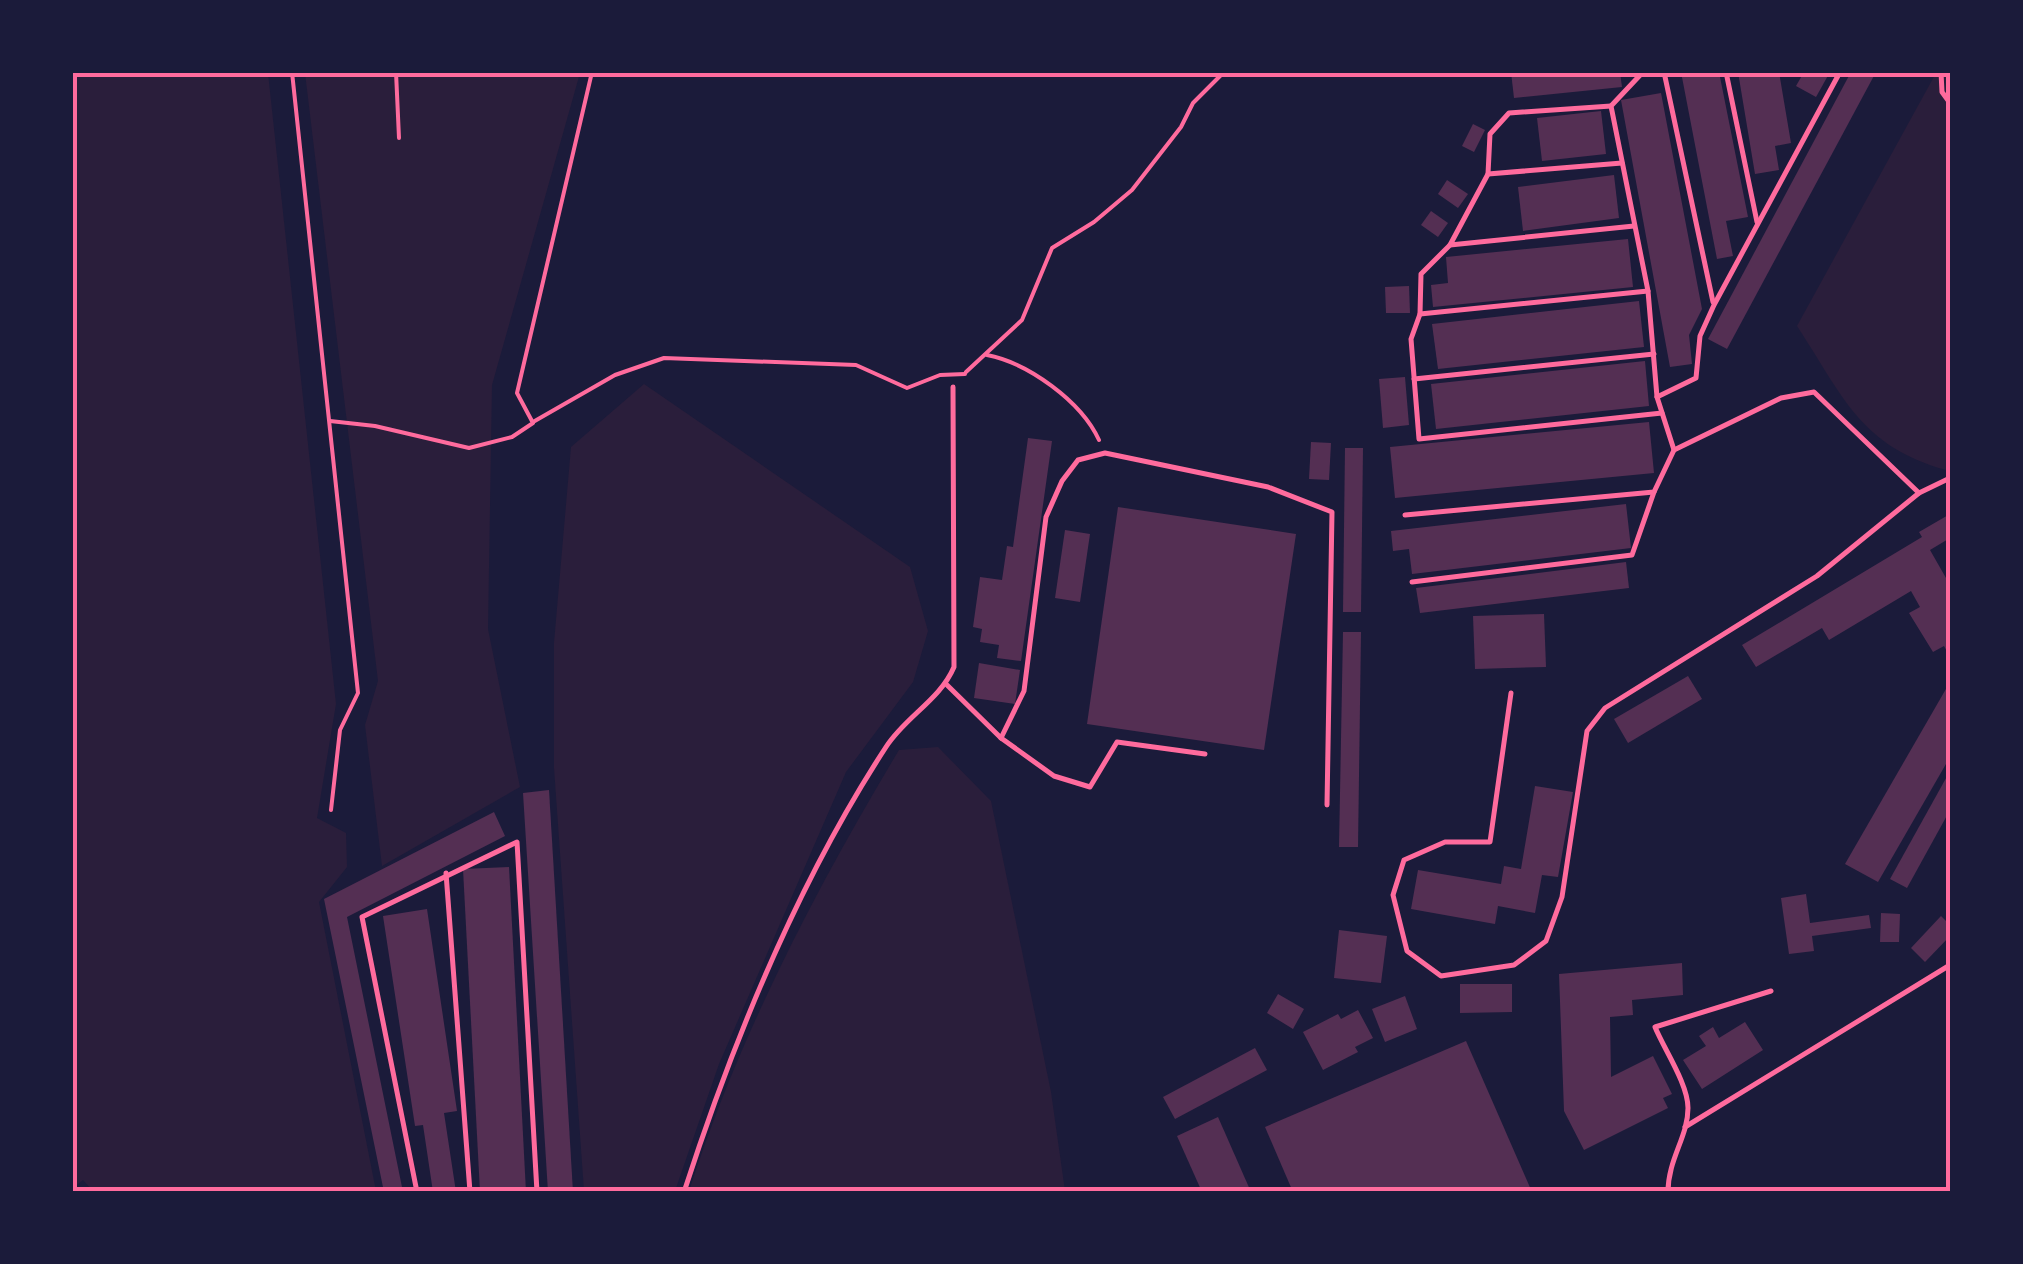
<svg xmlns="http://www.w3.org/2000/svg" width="2023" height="1264" viewBox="0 0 2023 1264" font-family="'Source Sans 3',sans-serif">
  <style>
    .green { fill: #2a1e3b }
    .building { fill: #542f53 }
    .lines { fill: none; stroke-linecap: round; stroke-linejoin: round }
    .path { stroke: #ff6b9d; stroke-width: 4 }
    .service { stroke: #ff6b9d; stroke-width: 5 }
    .neatline { fill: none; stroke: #ff6b9d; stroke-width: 4 }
  </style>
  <rect width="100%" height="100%" fill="#1b1b3a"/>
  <g class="green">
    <polygon points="73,72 268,73 336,704 317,818 346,833 347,867 319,902 376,1191 94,1192 83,1180 73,1188"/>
    <polygon points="305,73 580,73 492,385 488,629 520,787 382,866 365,725 378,681"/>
    <path d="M 1936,73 L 1950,73 L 1950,468 L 1946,470 C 1860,446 1843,396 1797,326 Z"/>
    <polygon points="644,384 910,567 928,631 913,682 846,772 719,1064 675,1191 584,1191 554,768 554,643 571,447"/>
    <path d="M 938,747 L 991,801 L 1051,1092 L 1065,1191 L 689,1191 C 738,1038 816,888 899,750 Z"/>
  </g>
  <g class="building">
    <polygon points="1511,72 1620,72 1622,87 1514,98"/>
    <polygon points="1681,72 1719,72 1748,217 1726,221 1733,256 1717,259"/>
    <polygon points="1738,72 1779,72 1791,143 1775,146 1779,170 1755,174"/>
    <polygon points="1804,72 1830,72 1816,97 1796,86"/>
    <polygon points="1851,72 1876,72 1727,349 1708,339"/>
    <polygon points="1661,93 1702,309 1689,335 1692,364 1670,367 1621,100"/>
    <polygon points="1601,111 1606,154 1542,161 1537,118"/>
    <polygon points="1473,124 1485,130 1474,152 1462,146"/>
    <polygon points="1614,175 1619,218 1523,231 1518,187"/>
    <polygon points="1447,180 1468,194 1458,208 1438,194"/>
    <polygon points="1431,211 1448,223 1438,237 1421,225"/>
    <polygon points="1628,239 1633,287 1433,307 1431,285 1448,283 1446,257"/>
    <polygon points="1409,286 1410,313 1386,313 1385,287"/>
    <polygon points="1639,301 1644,347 1438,369 1432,324"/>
    <polygon points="1645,361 1649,406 1436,429 1431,384"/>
    <polygon points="1405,377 1409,425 1383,428 1379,379"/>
    <polygon points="1649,422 1654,473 1395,498 1390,447"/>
    <polygon points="1028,438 1052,441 1021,661 997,658 999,645 980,642 982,629 973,627 980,577 1002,580 1007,546 1013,547"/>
    <polygon points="1311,442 1331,443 1329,480 1309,479"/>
    <polygon points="1345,448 1363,448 1361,612 1343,612"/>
    <polygon points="1626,504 1631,548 1412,574 1409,549 1393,551 1391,531"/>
    <polygon points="1118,507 1296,534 1264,750 1087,724"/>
    <polygon points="1950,514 1950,538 1930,550 1950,585 1950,657 1944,646 1933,652 1909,613 1920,607 1911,591 1829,640 1822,628 1756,667 1742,645 1922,537 1919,532"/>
    <polygon points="1065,530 1090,534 1080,602 1055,598"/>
    <polygon points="1626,562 1629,588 1420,613 1416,588"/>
    <polygon points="1544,614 1546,667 1475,669 1473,616"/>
    <polygon points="1343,632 1361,632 1358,847 1339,847"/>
    <polygon points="979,663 1020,670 1015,704 974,698"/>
    <polygon points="1688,676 1702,699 1628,743 1614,719"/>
    <polygon points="1950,682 1950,757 1878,882 1845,864"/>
    <polygon points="1950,771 1950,810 1907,888 1890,879"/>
    <polygon points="1535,786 1573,792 1558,877 1542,875 1535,913 1498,906 1495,924 1411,909 1418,870 1501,884 1504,866 1521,869"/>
    <polygon points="549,790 573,1192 548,1192 523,793"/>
    <polygon points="494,812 505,836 347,917 403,1192 384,1192 324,899"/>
    <polygon points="509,867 526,1192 480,1192 463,869"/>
    <polygon points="1806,894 1810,923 1869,915 1871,928 1812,936 1814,951 1789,954 1781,898"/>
    <polygon points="427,909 457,1111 444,1113 456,1192 433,1192 423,1125 415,1126 383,916"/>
    <polygon points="1881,913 1900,914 1899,942 1880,942"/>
    <polygon points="1941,916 1950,925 1950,936 1925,962 1911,948"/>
    <polygon points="1339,930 1387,936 1381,983 1334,978"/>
    <polygon points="1682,963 1683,995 1632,1000 1633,1015 1610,1017 1611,1077 1653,1056 1672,1094 1663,1098 1668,1108 1584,1150 1564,1111 1559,974"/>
    <polygon points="1460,984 1512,984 1512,1012 1460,1013"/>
    <polygon points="1278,994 1304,1009 1293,1029 1267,1013"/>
    <polygon points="1405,996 1417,1029 1385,1042 1372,1009"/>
    <polygon points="1358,1010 1373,1038 1355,1047 1358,1052 1323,1070 1303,1032 1338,1014 1341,1019"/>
    <polygon points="1745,1022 1763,1050 1702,1089 1683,1060 1706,1046 1699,1036 1713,1027 1719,1038"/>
    <polygon points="1466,1041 1532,1192 1293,1192 1265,1127"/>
    <polygon points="1255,1048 1267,1070 1175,1119 1163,1097"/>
    <polygon points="1218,1117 1251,1192 1202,1192 1177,1136"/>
  </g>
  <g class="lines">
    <g class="path">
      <polyline points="292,72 358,693 340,730 331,810"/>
      <polyline points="396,72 399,138"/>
      <path d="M 987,355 C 1028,363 1081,401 1099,440"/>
      <polyline points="966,372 1022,320 1052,248 1094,222 1132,190 1181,127 1193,103 1224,72"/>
      <polyline points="330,421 375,426 469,448 512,437 533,423 517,393 592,72"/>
      <polyline points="533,422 615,375 664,358 856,365 907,388 940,375 965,374"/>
    </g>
    <g class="service">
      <polyline points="1664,72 1713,302"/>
      <polyline points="1726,72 1757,222"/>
      <polyline points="1941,72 1942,92 1950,103"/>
      <polyline points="1488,174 1622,163"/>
      <polyline points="1634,226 1450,245 1421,274 1420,314 1411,339 1419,439 1662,413"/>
      <polyline points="1450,245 1488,174 1490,134 1509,113 1611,106"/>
      <polyline points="1420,314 1648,291"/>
      <polyline points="1414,379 1654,354"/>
      <polyline points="1657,397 1696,378 1700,336 1714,305 1840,72"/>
      <polyline points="1674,450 1781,398 1814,392 1919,493 1950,478"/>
      <polyline points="1405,515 1654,492 1674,450 1657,397 1648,291 1611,106 1643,72"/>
      <polyline points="1412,582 1632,555 1654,492"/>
      <polyline points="947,685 1001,738"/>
      <polyline points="1511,693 1490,842 1445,842 1404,860 1393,895 1407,951 1441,976 1514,965 1546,941 1562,897 1587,731 1605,708 1817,576 1919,493"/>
      <polyline points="1205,754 1117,742 1090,787 1054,776 1001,738 1024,691 1046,517 1062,481 1078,460 1105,453 1268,487 1332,512 1327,805"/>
      <polyline points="446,873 470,1192"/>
      <polyline points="1685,1127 1950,965"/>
      <polyline points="417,1192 362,917 517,842 537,1192"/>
      <path d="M 684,1192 C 733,1041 799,880 886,747 C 905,717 940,700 954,667 L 953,387"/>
      <path d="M 1668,1192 C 1668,1159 1688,1137 1688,1108 C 1688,1084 1664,1049 1655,1027 L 1771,991"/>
    </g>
  </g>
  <rect width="2023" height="1264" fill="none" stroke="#1b1b3a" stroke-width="150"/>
  <rect x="75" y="75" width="1873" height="1114" class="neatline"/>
</svg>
